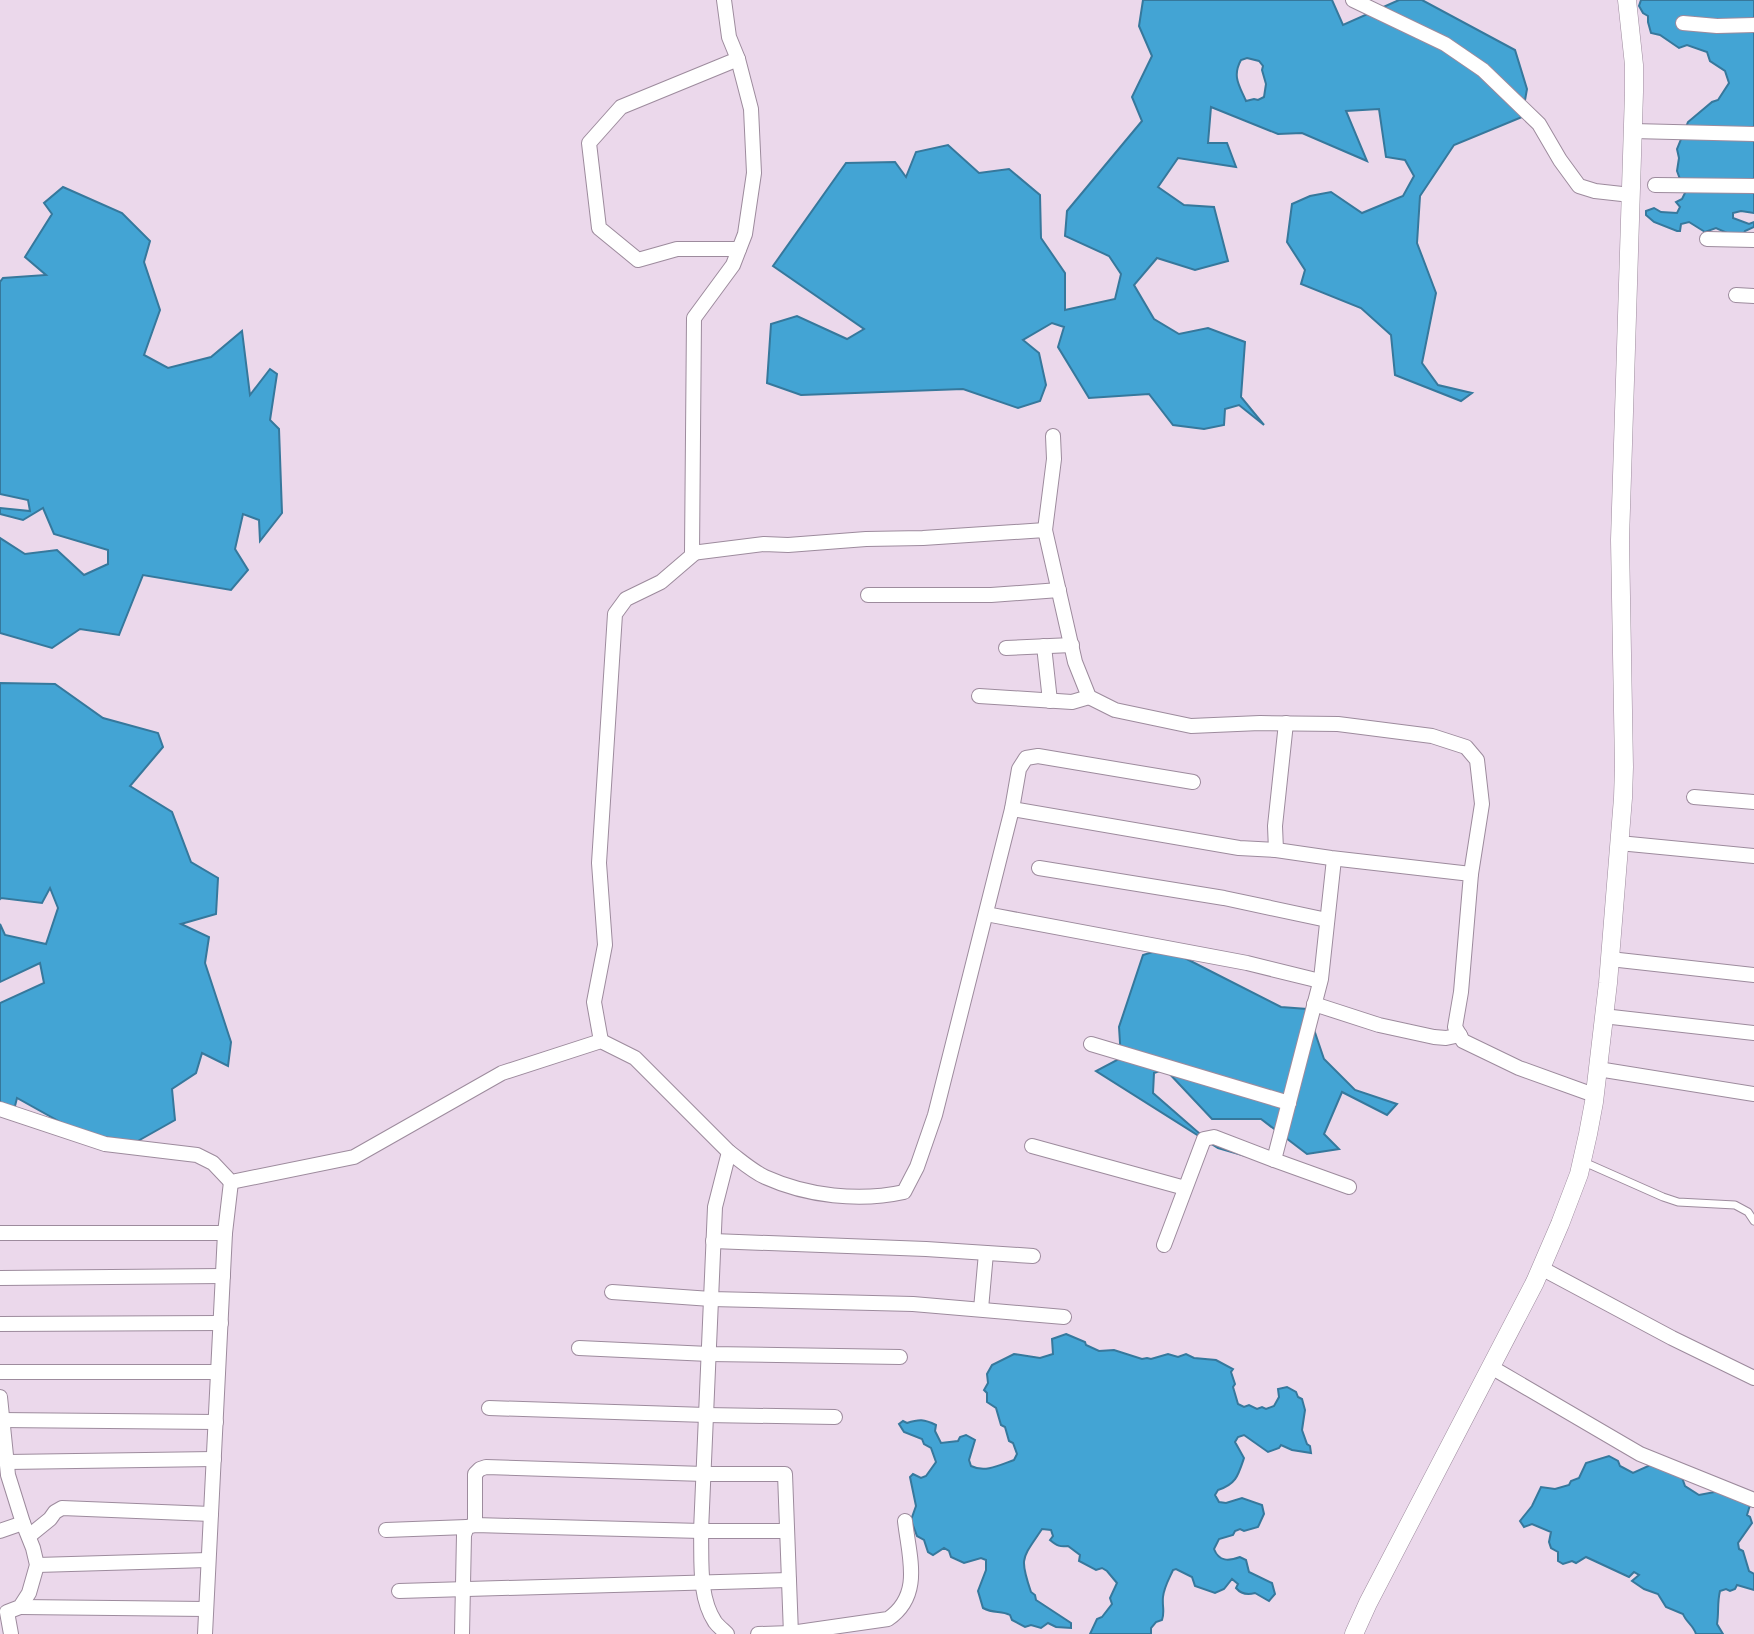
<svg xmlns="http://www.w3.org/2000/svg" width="1754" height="1634" viewBox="0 0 1754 1634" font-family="'PT Serif',serif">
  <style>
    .water { fill: #43a4d4; stroke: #36789c; stroke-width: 2; fill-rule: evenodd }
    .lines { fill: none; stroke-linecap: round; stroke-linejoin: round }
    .service-casing { stroke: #9d8b9d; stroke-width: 9 }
    .minor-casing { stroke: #9d8b9d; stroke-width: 16 }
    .tertiary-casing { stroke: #9d8b9d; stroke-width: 19 }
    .service { stroke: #fff; stroke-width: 7 }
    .minor { stroke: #fff; stroke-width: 14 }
    .tertiary { stroke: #fff; stroke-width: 18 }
  </style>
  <rect width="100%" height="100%" fill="#ebd8eb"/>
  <g class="water">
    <path d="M 1143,0 L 1332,0 L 1343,25 L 1399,0 L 1422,0 L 1515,50 L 1527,89 L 1522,117 L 1454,145 L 1420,196 L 1417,243 L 1436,293 L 1422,363 L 1438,385 L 1472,393 L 1461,401 L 1395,375 L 1391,335 L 1361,308 L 1301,284 L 1305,270 L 1287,242 L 1292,204 L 1310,196 L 1331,192 L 1362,213 L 1403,196 L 1414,176 L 1405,160 L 1386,157 L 1379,109 L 1346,111 L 1367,161 L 1302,133 L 1278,134 L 1211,107 L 1208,143 L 1227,143 L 1236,167 L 1178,158 L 1158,187 L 1184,205 L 1214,207 L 1228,261 L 1195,270 L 1157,258 L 1134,285 L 1154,319 L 1179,334 L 1208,328 L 1245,342 L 1241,397 L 1264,425 L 1239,405 L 1225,409 L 1224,425 L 1204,429 L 1173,425 L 1149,394 L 1089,398 L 1058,347 L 1064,327 L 1052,323 L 1023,340 L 1039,353 L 1046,385 L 1040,401 L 1018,408 L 963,389 L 801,395 L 767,383 L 771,324 L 797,316 L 847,339 L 864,329 L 773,266 L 846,163 L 895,162 L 906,177 L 916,152 L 948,145 L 979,173 L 1009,169 L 1040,195 L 1041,238 L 1065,273 L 1065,310 L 1115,299 L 1121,274 L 1109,256 L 1065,236 L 1067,211 L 1142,121 L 1132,97 L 1152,56 L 1139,26 ZM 1247,58 L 1259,61 L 1263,66 L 1262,70 L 1266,84 L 1264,97 L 1258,100 L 1254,99 L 1246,101 C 1239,85 1232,76 1241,60 Z"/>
    <polygon points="1641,0 1754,0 1754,213 1741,211 1733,213 1733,218 1749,224 1754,222 1754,227 1745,231 1741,239 1716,228 1705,232 1689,222 1681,224 1680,231 1677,231 1654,222 1646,215 1646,211 1654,208 1661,212 1677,213 1680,207 1676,202 1682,199 1685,193 1677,171 1679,158 1677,149 1688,122 1712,102 1718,100 1729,83 1725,71 1710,61 1707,52 1687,45 1679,48 1660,35 1651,33 1648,22 1648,16 1643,13 1639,6"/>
    <polygon points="63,187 122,213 150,241 144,262 160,310 144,355 168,368 211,357 242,331 250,395 270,369 277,374 270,420 279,429 282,513 260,541 259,520 243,514 235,549 248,570 231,590 143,575 119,635 80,629 52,648 0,633 0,538 25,554 57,550 84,575 108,564 108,550 54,534 43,508 23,520 0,514 0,508 30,511 28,500 0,494 0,282 3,278 46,275 25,257 52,214 44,203"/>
    <polygon points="0,683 55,684 103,718 158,733 163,747 130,786 172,812 191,862 218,878 216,914 181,924 209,937 205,963 231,1042 228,1066 202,1053 196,1073 172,1089 175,1120 136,1142 80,1133 17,1098 14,1110 0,1108 0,1003 44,983 40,963 0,982 0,924 5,935 46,944 58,908 50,888 42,903 1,898 0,899"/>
    <polygon points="1165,948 1281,1007 1307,1009 1324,1059 1355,1090 1397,1104 1387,1115 1342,1092 1324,1134 1339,1149 1307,1154 1261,1119 1212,1119 1165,1069 1154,1073 1153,1093 1200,1134 1249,1157 1218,1148 1096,1071 1121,1058 1119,1027 1143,955"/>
    <path d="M 1066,1334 L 1085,1342 L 1086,1345 L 1099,1351 L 1114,1350 L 1142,1359 L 1147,1358 L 1151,1359 L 1168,1354 L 1178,1357 L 1186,1354 L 1194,1358 L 1216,1360 L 1233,1369 L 1231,1372 L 1235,1384 L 1233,1387 L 1238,1404 L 1244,1407 L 1249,1405 L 1257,1409 L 1262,1407 L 1266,1409 L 1274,1406 L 1279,1397 L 1278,1389 L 1287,1387 L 1296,1392 L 1298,1397 L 1302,1399 L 1305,1410 L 1302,1430 L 1307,1444 L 1310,1446 L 1311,1453 L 1292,1450 L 1281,1445 L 1279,1448 L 1268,1452 L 1244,1435 L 1238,1437 L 1235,1442 L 1244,1458 C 1238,1476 1236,1484 1218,1490 L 1215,1495 L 1219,1502 L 1226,1503 L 1242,1498 L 1262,1505 L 1264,1514 L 1258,1527 L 1244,1531 L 1240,1529 L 1235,1531 L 1233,1535 L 1219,1539 L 1214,1549 C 1219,1562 1229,1561 1240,1557 L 1246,1560 L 1249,1572 L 1272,1583 L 1275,1594 L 1269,1601 L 1255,1593 C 1248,1595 1241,1594 1236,1588 L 1238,1584 L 1232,1579 L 1224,1589 L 1215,1593 L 1195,1586 L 1192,1577 L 1176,1569 L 1173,1570 C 1169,1579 1164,1587 1163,1597 C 1162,1606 1165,1612 1162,1620 L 1156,1622 L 1151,1628 L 1151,1634 L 1090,1634 L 1097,1619 L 1102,1617 L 1112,1604 L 1110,1598 L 1117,1583 L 1107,1571 L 1102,1568 L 1096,1570 L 1079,1561 L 1080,1555 L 1068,1546 C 1060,1547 1057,1546 1050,1540 L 1053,1536 L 1051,1530 L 1042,1529 C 1022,1559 1019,1557 1031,1592 L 1035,1595 L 1036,1600 L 1071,1623 L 1071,1628 L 1056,1627 L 1048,1623 L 1041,1628 L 1031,1625 L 1025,1627 L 1012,1620 L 1010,1615 C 1001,1610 994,1614 983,1608 L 978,1591 L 986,1570 L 986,1560 L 981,1558 L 964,1563 L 951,1557 L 949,1551 L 944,1548 L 933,1555 L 928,1552 L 924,1540 L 917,1536 L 911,1520 L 916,1506 L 910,1477 L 913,1474 L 921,1478 L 926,1476 L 936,1462 L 931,1448 L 924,1444 L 922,1439 L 904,1432 L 899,1424 L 903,1421 L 907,1423 C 919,1419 924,1419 936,1425 L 935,1431 L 941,1443 L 958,1441 L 960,1437 L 966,1435 L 975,1440 L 969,1460 L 971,1466 C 985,1473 1000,1465 1014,1460 L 1017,1454 L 1013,1443 L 1009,1441 L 1005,1427 L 1001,1425 L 996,1408 L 987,1402 L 987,1393 L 984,1390 L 988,1383 L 987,1374 L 992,1365 L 1014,1354 L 1040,1358 L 1053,1354 L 1052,1339 Z"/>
    <path d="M 1609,1456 L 1618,1461 L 1620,1466 L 1633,1473 L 1657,1462 L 1679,1469 L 1685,1486 L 1699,1495 L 1725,1490 L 1750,1505 L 1747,1515 L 1750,1517 L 1752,1523 L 1738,1543 L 1739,1549 L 1743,1551 L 1749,1571 L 1754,1574 L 1754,1590 L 1737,1585 L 1735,1589 L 1730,1591 L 1726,1589 L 1720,1591 C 1717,1603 1719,1612 1717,1624 L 1723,1634 L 1696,1634 C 1693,1625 1686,1622 1683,1614 L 1666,1607 L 1658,1594 L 1644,1589 L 1632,1581 L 1639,1575 L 1634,1572 L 1629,1577 L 1586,1557 L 1576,1563 L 1572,1561 L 1563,1564 L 1558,1561 L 1558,1552 L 1551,1548 L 1549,1542 L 1551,1532 L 1532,1524 L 1524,1527 L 1520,1521 L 1532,1506 L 1541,1487 L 1555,1489 L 1569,1485 L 1571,1481 L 1579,1478 L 1586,1463 Z"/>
  </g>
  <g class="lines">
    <g class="service-casing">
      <polyline id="service" points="1584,1162 1663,1197 1678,1202 1735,1205 1748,1212 1754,1221"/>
    </g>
    <g class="minor-casing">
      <g id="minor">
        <polyline points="724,0 729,37 738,59 751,109 754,173 745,234 733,265 694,318 692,553 764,544 788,545 866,539 923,538 1045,530 1075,662 1089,697 1115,710 1191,726 1260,723 1338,724 1432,736 1466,747 1477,760 1482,804 1471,874"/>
        <polyline points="1353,0 1445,44 1483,70 1539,124 1560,160 1579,186 1595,191 1631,195"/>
        <polyline points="1683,23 1717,26 1754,25"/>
        <polyline points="738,59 621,107 589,143 599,228 638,260 677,249 739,249"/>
        <polyline points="1633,131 1754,134"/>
        <polyline points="1655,185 1754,186"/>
        <polyline points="1707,239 1754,240"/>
        <polyline points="1736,295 1754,296"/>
        <polyline points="1045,530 1054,459 1053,436"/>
        <polyline points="868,595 991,595 1059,590"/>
        <polyline points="1044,646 1050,701"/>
        <polyline points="1006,648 1072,645"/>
        <polyline points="979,696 1072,702 1089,697"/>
        <polyline points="1694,797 1754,802"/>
        <polyline points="1012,809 1239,848 1276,850 1331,858 1471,874 1461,992 1455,1027 1463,1041 1519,1068 1594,1095"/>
        <polyline points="1619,843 1754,856"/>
        <polyline points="1276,850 1275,826 1286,723"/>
        <polyline points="1334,859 1321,979 1274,1160 1349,1187"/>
        <polyline points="1039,868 1224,898 1327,920"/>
        <polyline points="986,914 1247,963 1320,981"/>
        <polyline points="1610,959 1754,975"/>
        <polyline points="1314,1004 1379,1025 1434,1037 1446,1038 1460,1035"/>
        <polyline points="1603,1016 1754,1033"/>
        <polyline points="601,1041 594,1002 605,945 599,863 615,614 626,599 661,582 696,552"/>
        <polyline points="1091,1044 1289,1103"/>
        <polyline points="1598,1069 1754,1094"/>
        <polyline points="0,1109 105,1144 197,1155 213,1163 231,1182 354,1157 502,1073 601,1041 635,1058 729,1152"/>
        <polyline points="1032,1146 1185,1188"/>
        <polyline points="0,1233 225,1233"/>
        <polyline points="713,1241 926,1249 1033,1256"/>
        <polyline points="1164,1245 1204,1139 1214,1137 1274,1160"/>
        <polyline points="1541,1268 1672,1338 1754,1378"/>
        <polyline points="0,1278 223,1276"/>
        <polyline points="612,1292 711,1299 913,1304 1064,1317"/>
        <polyline points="981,1309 986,1253"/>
        <polyline points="0,1324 221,1323"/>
        <polyline points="579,1348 709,1354 900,1357"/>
        <polyline points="1491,1367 1640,1454 1754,1500"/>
        <polyline points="0,1372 218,1372"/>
        <polyline points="0,1397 8,1475 23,1523 33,1548 37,1565 29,1593 20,1607 7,1612 11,1634"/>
        <polyline points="489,1408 706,1415 835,1417"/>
        <polyline points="0,1420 216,1422"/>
        <polyline points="7,1462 214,1459"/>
        <polyline points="475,1525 475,1474 480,1469 486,1467 704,1474 785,1474 791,1634"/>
        <polyline points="386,1530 467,1527"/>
        <polyline points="0,1531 23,1523"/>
        <polyline points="29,1536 50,1519 55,1512 62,1508 211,1514"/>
        <polyline points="37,1565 208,1560"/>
        <polyline points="399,1591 789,1580"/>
        <polyline points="20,1607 206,1609"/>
        <polyline points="205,1634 225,1233 231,1182"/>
        <polyline points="462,1634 464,1535 467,1527 475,1525 701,1531 787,1531"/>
        <path d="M 727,1634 C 723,1630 718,1626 715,1622 C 698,1596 702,1560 701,1531 L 715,1207 L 729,1152 C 740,1160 752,1171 765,1177 C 807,1196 859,1202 904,1192 L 917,1167 L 935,1115 L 1012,809 L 1019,769 L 1026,758 L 1038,756 L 1193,782"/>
        <path d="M 758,1634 L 791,1633 L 888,1619 C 923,1595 909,1557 905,1521"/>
      </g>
    </g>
    <g class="tertiary-casing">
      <polyline id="tertiary" points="1354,1634 1368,1603 1535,1282 1560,1224 1579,1174 1588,1134 1594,1102 1608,983 1623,798 1624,767 1620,540 1634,92 1634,65 1627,0"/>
    </g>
    <use href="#service" class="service"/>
    <use href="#minor" class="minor"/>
    <use href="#tertiary" class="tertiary"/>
  </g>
</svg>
